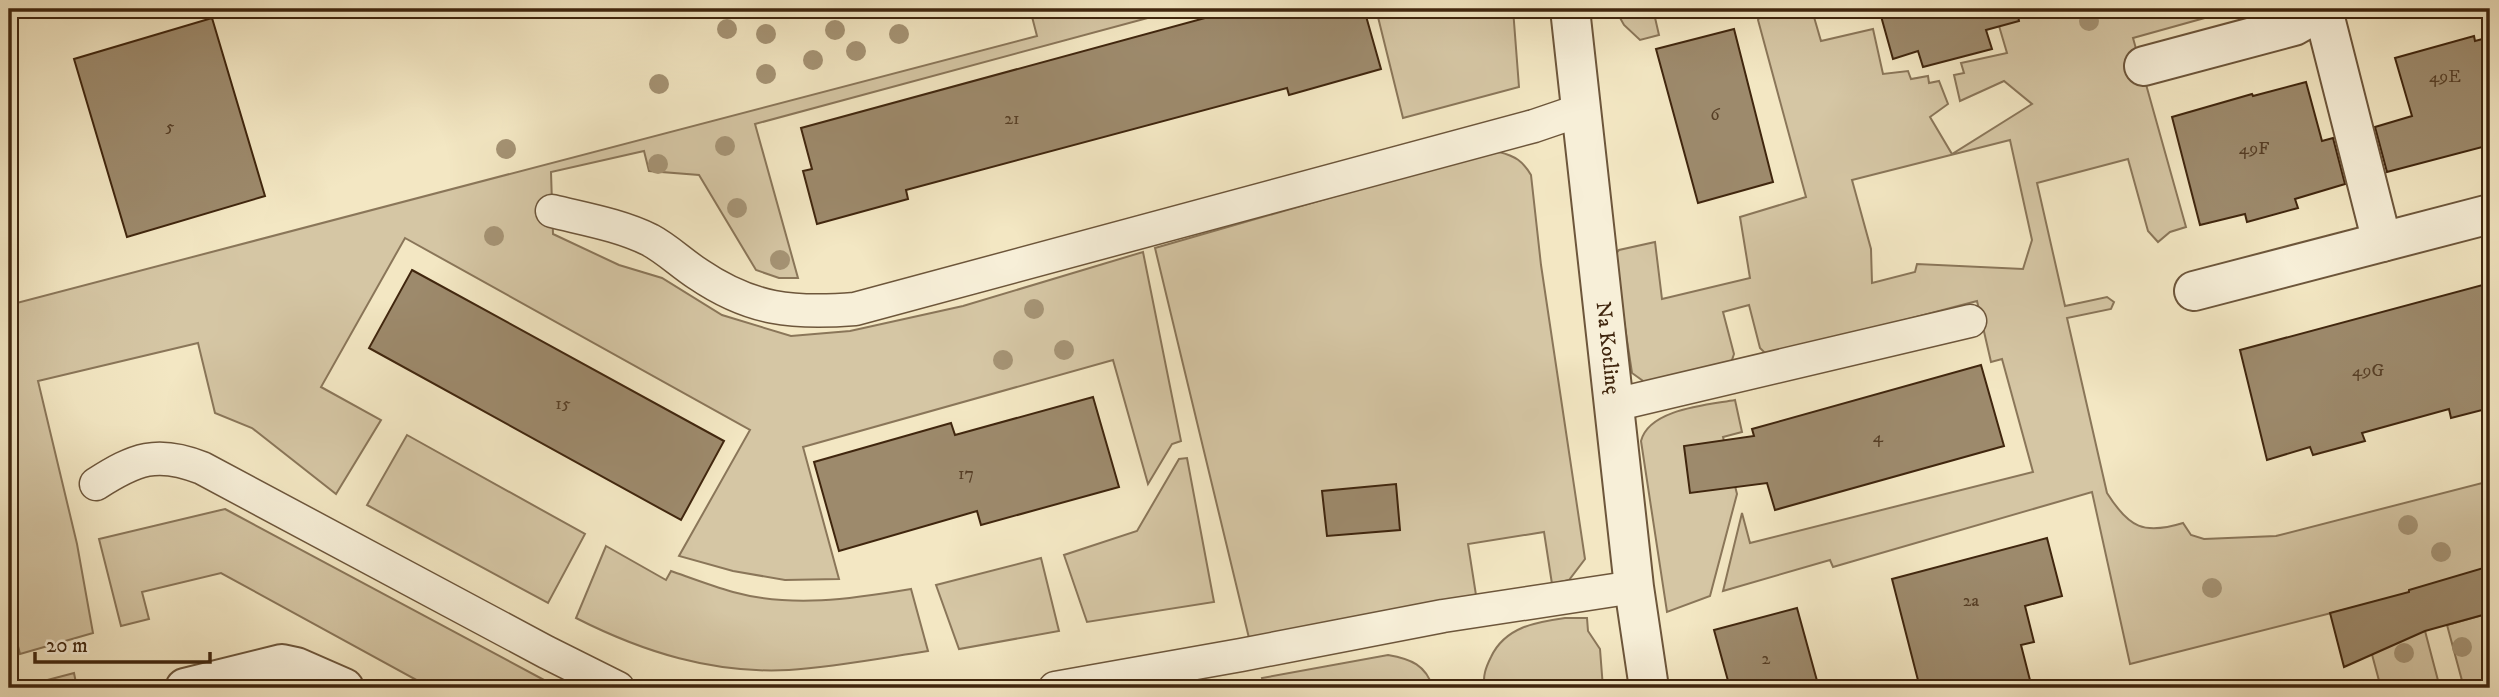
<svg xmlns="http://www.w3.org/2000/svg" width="2499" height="697" viewBox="0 0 2499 697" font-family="'IM FELL DW Pica',serif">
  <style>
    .green { fill: #d5c6a4; stroke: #8a7659; stroke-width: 2; fill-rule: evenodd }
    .building { fill: #9d8a6c; stroke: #40260e; stroke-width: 2 }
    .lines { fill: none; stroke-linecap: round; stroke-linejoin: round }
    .service-casing { stroke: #6d563b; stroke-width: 35 }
    .minor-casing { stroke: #6d563b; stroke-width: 42 }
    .tertiary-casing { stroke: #6d563b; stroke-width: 42 }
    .service { stroke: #f7efd8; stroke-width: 32 }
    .minor { stroke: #f7efd8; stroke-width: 38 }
    .tertiary { stroke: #f7efd8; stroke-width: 38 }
    .tree { fill: #a59374 }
    .labels { text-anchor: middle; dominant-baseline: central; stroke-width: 6; stroke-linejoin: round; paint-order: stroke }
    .number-label { font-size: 18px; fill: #573f26 }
    .street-label { font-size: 21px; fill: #40260e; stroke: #f7efd8 }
  </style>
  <rect width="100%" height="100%" fill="#f3e7c3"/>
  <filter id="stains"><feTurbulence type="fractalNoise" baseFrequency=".00286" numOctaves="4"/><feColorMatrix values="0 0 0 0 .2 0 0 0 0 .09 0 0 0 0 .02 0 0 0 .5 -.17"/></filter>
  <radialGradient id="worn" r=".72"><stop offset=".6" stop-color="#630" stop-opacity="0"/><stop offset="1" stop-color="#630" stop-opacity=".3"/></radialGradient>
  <g class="green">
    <polygon points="1030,9 1181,9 755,124 798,278 779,278 756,270 699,175 649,171 644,151 551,172 553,234 619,265 662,278 722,315 791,336 850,331 963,306 1143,252 1181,441 1172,444 1148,484 1113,360 803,447 839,579 785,580 733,571 679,556 750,430 405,238 321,387 381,420 336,494 252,428 215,413 198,343 38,381 77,544 93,633 20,654 9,611 9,305 1037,36"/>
    <polygon points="1376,9 1513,9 1519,87 1403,118"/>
    <polygon points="1615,9 1653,9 1659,35 1640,40 1624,25"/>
    <path d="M 1764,9 L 1810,9 L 1814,17 L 1821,41 L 1873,29 L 1883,74 L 1908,71 L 1911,79 L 1928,76 L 1929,83 L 1939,81 L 1948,104 L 1930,117 L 1952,154 L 2032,104 L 2004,81 L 1960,101 L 1954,75 L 1964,73 L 1961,63 L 2007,53 L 1994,9 L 2237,9 L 2133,38 L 2186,227 L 2170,232 L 2158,242 L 2148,231 L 2128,159 L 2037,183 L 2065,306 L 2107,297 L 2114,302 L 2111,309 L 2067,318 L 2107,493 C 2129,528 2144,535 2183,523 L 2191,535 L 2204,539 L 2276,536 L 2490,481 L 2490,565 L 2482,567 L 2484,579 L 2435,583 L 2409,591 L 2420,632 L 2425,631 L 2440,688 L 2381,688 L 2359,606 L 2130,664 L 2092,492 L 1833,567 L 1830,560 L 1723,591 L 1742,513 L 1750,543 L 2033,472 L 2002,359 L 1991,362 L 1977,301 L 1768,356 L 1760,348 L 1749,305 L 1723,312 L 1734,354 L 1730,366 L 1646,383 L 1632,373 L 1614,256 L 1619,250 L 1655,242 L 1662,299 L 1750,278 L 1740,217 L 1806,197 L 1758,20 ZM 2010,140 L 2032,240 L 2023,269 L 1917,264 L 1915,272 L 1872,283 L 1871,249 L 1852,180 Z"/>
    <path d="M 1499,152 C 1515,156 1523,161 1531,175 L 1541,265 L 1585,559 L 1569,580 L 1552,584 L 1544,532 L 1468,544 L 1476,595 L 1249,638 L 1155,248 L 1481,154 Z"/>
    <path d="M 1735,400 L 1742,432 L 1723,437 L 1737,494 L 1710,596 L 1667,612 L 1641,441 C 1649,409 1707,405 1735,400 Z"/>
    <polygon points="407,435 585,534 548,603 367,505"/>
    <polygon points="1187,458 1214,602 1087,622 1064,555 1137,531 1179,459"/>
    <polygon points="225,509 559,688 431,688 221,573 142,592 149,619 121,626 99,539"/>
    <path d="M 606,546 L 666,580 L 671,571 C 691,578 712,586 733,592 C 791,608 852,599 911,589 L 928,651 C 882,658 835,667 789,670 C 713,674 643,652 576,618 Z"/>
    <polygon points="1041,558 1059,631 959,649 936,585"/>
    <polygon points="2490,613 2490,688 2464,688 2447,625"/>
    <path d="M 1565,618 L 1587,618 L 1588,631 L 1600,649 L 1603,688 L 1485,688 C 1482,677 1486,667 1491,657 C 1505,627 1536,622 1565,618 Z"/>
    <path d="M 1388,655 C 1411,659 1426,665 1433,688 L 1264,688 L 1262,678 Z"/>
    <polygon points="74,673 77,688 17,688"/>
  </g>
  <g class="building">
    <polygon points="1238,9 1364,9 1381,69 1289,95 1287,88 906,190 908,199 817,224 803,171 812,169 801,128"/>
    <polygon points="1879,9 2017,9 2019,21 1986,30 1992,49 1923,67 1918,51 1893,59"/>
    <polygon points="212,18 265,196 127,237 74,59"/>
    <polygon points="1734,29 1773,182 1698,203 1656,49"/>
    <polygon points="2474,36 2475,41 2490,37 2490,145 2387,172 2375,127 2412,116 2395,58"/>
    <polygon points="2306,82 2322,141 2333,138 2345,184 2295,199 2298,208 2247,222 2245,214 2200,225 2172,117 2252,94 2253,96"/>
    <polygon points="412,270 724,441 681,520 369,348"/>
    <polygon points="2490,283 2490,408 2451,418 2449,409 2362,433 2365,441 2313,455 2310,447 2267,460 2240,350"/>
    <polygon points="1981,365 2004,446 1775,510 1767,483 1690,493 1684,446 1754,436 1752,429"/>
    <polygon points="1093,397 1119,487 981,525 977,511 839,551 814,462 951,423 955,435"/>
    <polygon points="1396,484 1400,530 1327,536 1322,491"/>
    <polygon points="2047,538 2062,596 2025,606 2034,642 2021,645 2032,688 1920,688 1892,579"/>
    <polygon points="2490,566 2490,613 2425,631 2344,667 2330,613 2409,592 2409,590"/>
    <polygon points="1797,608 1819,688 1730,688 1714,630"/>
  </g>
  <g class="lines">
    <g class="service-casing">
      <g id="service">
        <path d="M 552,211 C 584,219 620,225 650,240 C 667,249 681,263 698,274 C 751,310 793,314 855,309 L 1534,126 L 1581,110"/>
        <polyline points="1614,405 1970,321"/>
        <path d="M 96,484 C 135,459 157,450 202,468 L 546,652 L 618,688"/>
        <polyline points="1055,688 1241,655 1443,616 1634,587"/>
      </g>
    </g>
    <g class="minor-casing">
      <g id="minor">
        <polyline points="2323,10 2382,242"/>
        <polyline points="2144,66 2294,26 2324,9"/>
        <polyline points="2194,291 2490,214"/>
        <polyline points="185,688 282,664 296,667 344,688"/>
      </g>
    </g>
    <g class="tertiary-casing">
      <g id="tertiary">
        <path id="s1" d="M 1570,9 L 1634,587 L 1649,688"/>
      </g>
    </g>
    <use href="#service" class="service"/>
    <use href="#minor" class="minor"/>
    <use href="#tertiary" class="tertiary"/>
  </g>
  <g class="tree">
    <circle cx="2089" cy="21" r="10"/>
    <circle cx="727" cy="29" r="10"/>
    <circle cx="835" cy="30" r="10"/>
    <circle cx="766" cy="34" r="10"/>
    <circle cx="899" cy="34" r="10"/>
    <circle cx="856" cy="51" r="10"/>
    <circle cx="813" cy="60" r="10"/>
    <circle cx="766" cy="74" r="10"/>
    <circle cx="659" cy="84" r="10"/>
    <circle cx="725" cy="146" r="10"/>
    <circle cx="506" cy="149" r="10"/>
    <circle cx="658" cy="164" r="10"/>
    <circle cx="737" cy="208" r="10"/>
    <circle cx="494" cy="236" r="10"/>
    <circle cx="780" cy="260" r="10"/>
    <circle cx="1034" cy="309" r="10"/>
    <circle cx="1064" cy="350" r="10"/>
    <circle cx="1003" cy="360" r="10"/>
    <circle cx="2408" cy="525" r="10"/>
    <circle cx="2441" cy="552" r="10"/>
    <circle cx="2212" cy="588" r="10"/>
    <circle cx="2462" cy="647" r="10"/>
    <circle cx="2404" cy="653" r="10"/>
  </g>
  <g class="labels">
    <g class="number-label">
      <text x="2445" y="77">49E</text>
      <text x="1715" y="115">6</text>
      <text x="1012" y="119">21</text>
      <text x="170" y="127">5</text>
      <text x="2254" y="149">49F</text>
      <text x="2368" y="371">49G</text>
      <text x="563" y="404">15</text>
      <text x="1878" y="437">4</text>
      <text x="966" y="474">17</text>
      <text x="1971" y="601">2a</text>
      <text x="1766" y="659">2</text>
    </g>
    <g class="street-label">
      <text stroke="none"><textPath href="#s1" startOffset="341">Na Kotlinę</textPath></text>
    </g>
  </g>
  <rect width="2499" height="697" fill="none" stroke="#f3e7c3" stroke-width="35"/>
  <rect x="10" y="10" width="2478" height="676" fill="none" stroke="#40260e" stroke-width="3.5"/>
  <rect x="18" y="18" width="2464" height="662" fill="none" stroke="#40260e" stroke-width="2"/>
  <path d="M35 652v10h175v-10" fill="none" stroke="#40260e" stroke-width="3.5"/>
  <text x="46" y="652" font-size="21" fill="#40260e" stroke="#f7efd8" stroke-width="5" paint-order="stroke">20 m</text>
  <rect width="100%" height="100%" filter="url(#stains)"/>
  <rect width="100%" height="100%" fill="url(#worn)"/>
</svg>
